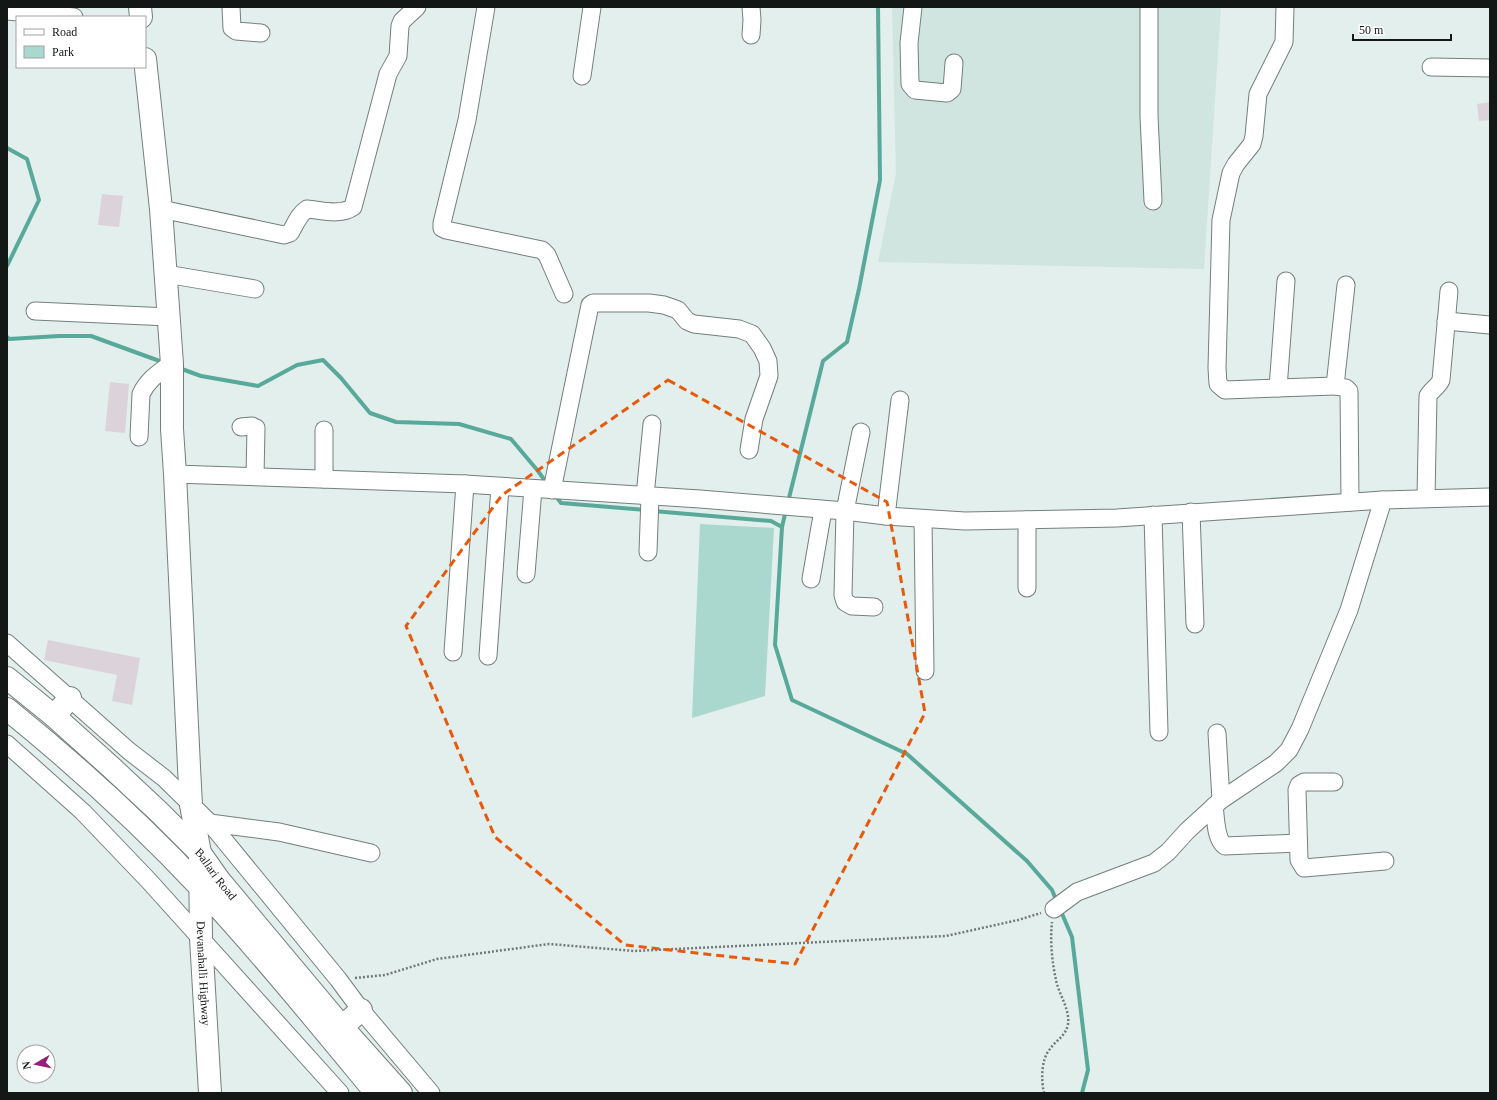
<svg xmlns="http://www.w3.org/2000/svg" width="1497" height="1100" viewBox="0 0 1497 1100" font-family="'Times New Roman',serif">
  <style>
    .built { fill: #d0e5e0 }
    .green { fill: #aad8ce }
    .lines { fill: none; stroke-linecap: round; stroke-linejoin: round }
    .stream { stroke: #58a99a; stroke-width: 4 }
    .building { fill: #dcd2d9 }
    .minor-casing { stroke: #747f7c; stroke-width: 19 }
    .major-casing { stroke: #747f7c; stroke-width: 24 }
    .highway-casing { stroke: #747f7c; stroke-width: 24 }
    .path { stroke: #727a78; stroke-width: 2.5; stroke-dasharray: 2 2; stroke-linecap: butt }
    .minor { stroke: #fff; stroke-width: 17 }
    .major { stroke: #fff; stroke-width: 22 }
    .highway { stroke: #fff; stroke-width: 22 }
    .marked { fill: none; stroke: #e8590c; stroke-width: 3; stroke-dasharray: 8 5; stroke-linejoin: round }
    .labels { text-anchor: middle; dominant-baseline: central; stroke-width: 3; stroke-linejoin: round; paint-order: stroke }
    .street-label { font-size: 12px; fill: #131716; stroke: #fff }
  </style>
  <rect width="100%" height="100%" fill="#e2efec"/>
  <polygon class="built" points="892,7 1221,7 1204,269 878,262 896,173"/>
  <polygon class="green" points="700,524 774,528 765,696 692,718"/>
  <g class="lines">
    <g class="stream">
      <polyline points="7,148 27,159 39,200 7,266"/>
      <polyline points="7,337 9,339 59,336 91,336 165,363"/>
      <polyline points="179,368 201,376 258,386 297,365 323,360 341,378 370,413 396,422 459,424 511,439 538,471 548,485"/>
      <polyline points="555,495 561,503 646,510"/>
      <polyline points="788,502 823,361 847,342 859,289 880,180 878,7"/>
      <polyline points="653,511 771,521 782,527 775,645 792,700 907,754 1027,861 1052,890 1057,902"/>
      <polyline points="782,527 786,510"/>
      <polyline points="1060,909 1072,937 1088,1070 1082,1093"/>
    </g>
  </g>
  <g class="building">
    <polygon points="1490,102 1490,120 1479,121 1477,104"/>
    <polygon points="102,194 123,196 119,227 98,225"/>
    <polygon points="110,382 129,384 125,433 105,431"/>
    <polygon points="48,640 140,658 132,705 112,701 117,675 44,660"/>
  </g>
  <g class="lines">
    <g class="minor-casing">
      <g id="minor">
        <polyline points="231,7 232,28 236,31 261,33"/>
        <polyline points="486,7 467,120 442,223 442,228 446,230 542,250 547,255 564,294"/>
        <polyline points="751,7 752,20 751,35"/>
        <polyline points="913,7 909,43 910,84 915,90 947,93 952,89 954,63"/>
        <polyline points="1149,7 1149,116 1153,201"/>
        <polyline points="1285,7 1284,42 1258,94 1254,136 1252,144 1236,164 1231,173 1221,220 1217,368 1218,384 1225,390 1335,386"/>
        <polyline points="7,11 74,17"/>
        <polyline points="1431,67 1490,68"/>
        <polyline points="582,76 592,7"/>
        <path d="M 161,209 L 284,235 L 290,233 C 295,225 299,214 307,209 C 322,210 340,216 353,207 L 388,74 L 398,56 L 400,26 L 402,21 L 417,7"/>
        <polyline points="166,274 255,289"/>
        <polyline points="1346,285 1335,386 1346,388 1349,391 1350,502"/>
        <polyline points="35,311 169,317"/>
        <polyline points="1446,321 1490,325"/>
        <polyline points="1278,388 1286,281"/>
        <polyline points="241,427 252,426 256,428 255,476"/>
        <polyline points="324,430 324,479"/>
        <polyline points="861,432 845,511 843,595 845,602 852,606 874,607"/>
        <path d="M 139,437 L 141,394 C 148,379 160,372 172,363"/>
        <polyline points="175,474 465,484 700,499 845,511 886,516 965,521 1117,518 1383,500 1490,497"/>
        <polyline points="552,490 590,305 593,303 649,303 664,305 678,310 687,321 694,324 739,329 752,334 762,348 768,361 769,376 754,419 749,450"/>
        <polyline points="645,496 652,424"/>
        <path d="M 1426,497 L 1428,396 C 1431,390 1438,387 1441,380 L 1449,291"/>
        <polyline points="1191,512 1195,624"/>
        <polyline points="1153,515 1159,732"/>
        <polyline points="886,516 900,400"/>
        <polyline points="923,519 925,671"/>
        <polyline points="1027,520 1027,588"/>
        <polyline points="648,552 650,497"/>
        <polyline points="526,574 533,489"/>
        <polyline points="811,579 823,510"/>
        <polyline points="7,643 129,751 164,778 210,823 338,979 361,1010 431,1093"/>
        <polyline points="453,652 465,484"/>
        <polyline points="488,656 500,487"/>
        <polyline points="1217,733 1221,800"/>
        <polyline points="7,744 83,812 149,881 340,1093"/>
        <polyline points="1334,782 1304,782 1299,785 1297,790 1299,860 1304,868 1385,861"/>
        <path d="M 1214,806 C 1216,818 1215,839 1225,846 L 1298,843"/>
        <polyline points="210,823 279,832 371,853"/>
        <polyline points="1054,909 1077,892 1154,863 1168,852 1187,831 1221,800 1276,763 1289,750 1300,729 1349,610 1383,500"/>
      </g>
    </g>
    <g class="major-casing">
      <g id="major">
        <polyline points="140,7 141,17"/>
        <path id="s1" d="M 145,59 L 161,209 L 172,364 L 172,429 L 175,474 L 189,767 L 191,805 L 200,853 L 201,938 L 210,1093"/>
      </g>
    </g>
    <g class="highway-casing">
      <g id="highway">
        <path id="s2" d="M 7,678 L 54,716 L 112,768 L 159,812 L 200,853 L 219,880 L 342,1027 L 401,1093"/>
        <path d="M 7,709 C 75,764 141,824 201,888 C 262,954 319,1024 376,1093"/>
        <polyline points="54,716 70,698"/>
        <polyline points="342,1027 361,1010"/>
      </g>
    </g>
    <g class="path">
      <polyline points="355,978 385,975 437,959 549,944 634,951 946,936 1018,920 1041,913"/>
      <path d="M 1044,1093 C 1041,1080 1041,1059 1050,1049 C 1056,1040 1066,1036 1068,1024 C 1070,1009 1059,995 1056,980 C 1052,962 1050,941 1052,922"/>
    </g>
    <use href="#minor" class="minor"/>
    <use href="#major" class="major"/>
    <use href="#highway" class="highway"/>
  </g>
  <path class="marked" d="M 668,380 L 887,502 L 925,713 L 795,964 L 625,945 L 495,837 L 406,626 L 502,495 Z"/>
  <g class="labels">
    <g class="street-label">
      <text stroke="none"><textPath href="#s2" startOffset="287">Ballari Road</textPath></text>
      <text stroke="none"><textPath href="#s1" startOffset="917">Devanahalli Highway</textPath></text>
    </g>
  </g>
  <rect width="1497" height="1100" fill="none" stroke="#131716" stroke-width="16"/>
  <rect x="16" y="16" width="130" height="52" fill="#ffffff" stroke="#a1a2a2"/>
  <rect x="24" y="29" width="20" height="6" fill="#ffffff" stroke="#a1a2a2"/>
  <text x="52" y="36" font-size="12" fill="#131716">Road</text>
  <rect x="24" y="46" width="20" height="12" fill="#aad8ce" stroke="#a1a2a2"/>
  <text x="52" y="56" font-size="12" fill="#131716">Park</text>
  <g transform="translate(36 1064) rotate(261)"><circle r="19" fill="#ffffff" stroke="#a1a2a2"/>
  <path d="M0-3L7 15L0 10L-7 15Z" fill="#961f7a"/>
  <text y="-6" font-size="11" font-weight="bold" text-anchor="middle" fill="#131716">N</text>
  </g>
  <path d="M1353 34v6h98v-6" fill="none" stroke="#131716" stroke-width="2"/>
  <text x="1359" y="34" font-size="12" fill="#131716" stroke="#ffffff" stroke-width="3" paint-order="stroke">50 m</text>
</svg>
